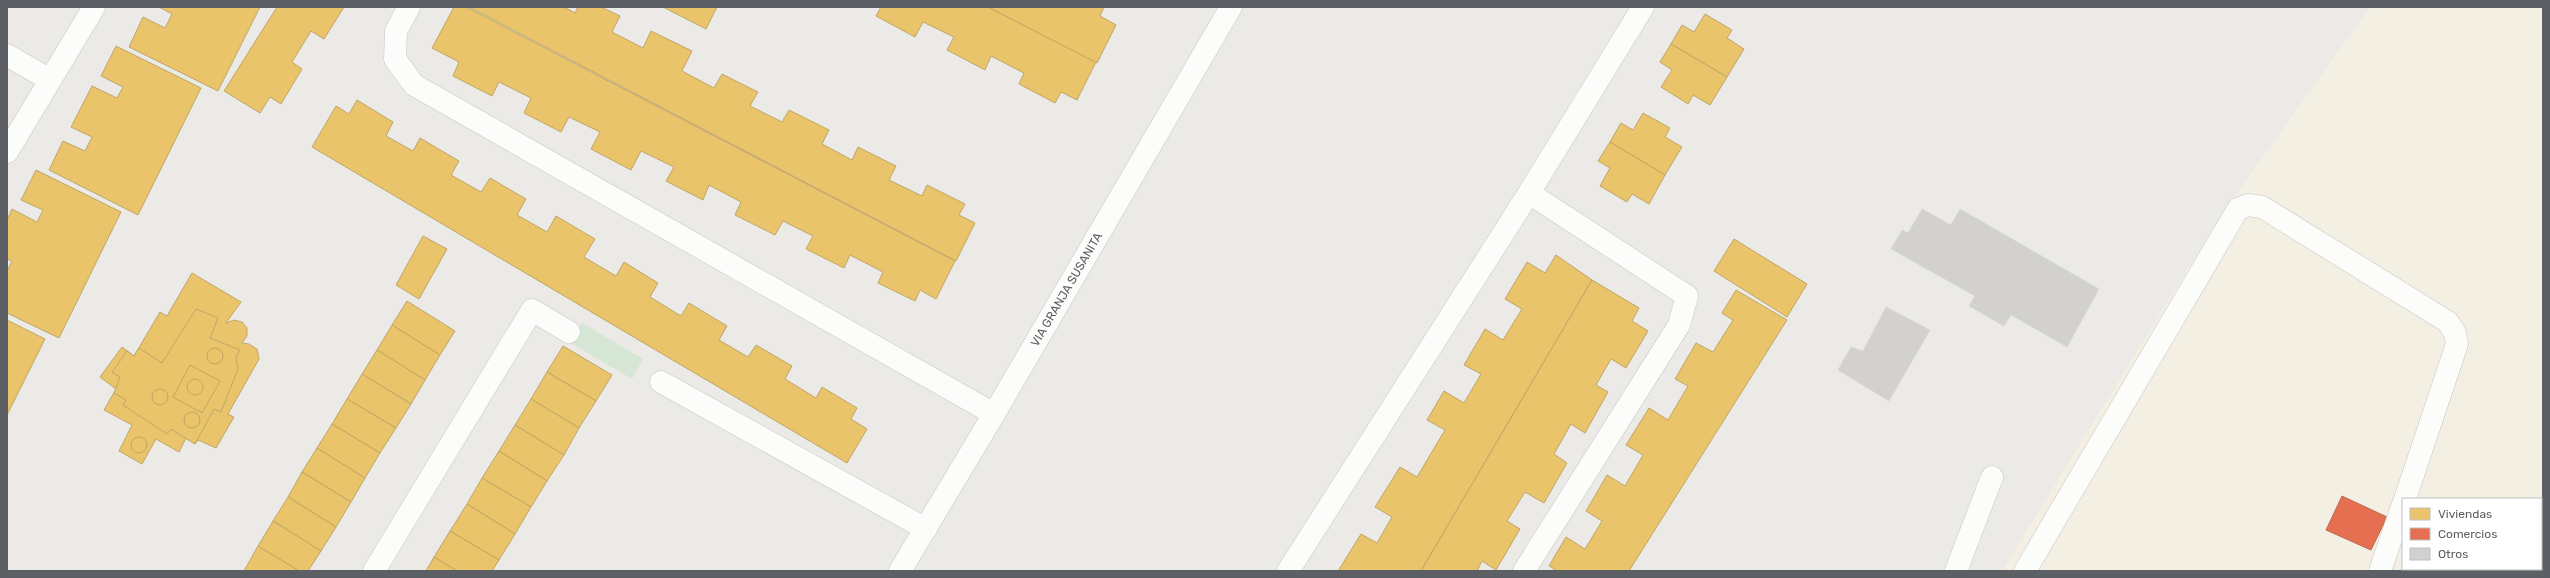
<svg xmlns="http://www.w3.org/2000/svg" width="2550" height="578" viewBox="0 0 2550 578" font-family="Rubik,sans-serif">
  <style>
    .commercial { fill: #f3efe2; fill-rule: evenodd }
    .green { fill: #d6e6d4 }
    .homes { fill: #e9c46a; stroke: #bfa668 }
    .shops { fill: #e76f51; stroke: #bd6a56 }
    .building { fill: #d2d1cf; stroke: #dad9d6 }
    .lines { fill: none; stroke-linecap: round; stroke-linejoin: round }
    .lane-casing { stroke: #c6c6c6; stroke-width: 23 }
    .street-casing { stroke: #c6c6c6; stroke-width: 23 }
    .lane { stroke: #fcfcfb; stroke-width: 22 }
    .street { stroke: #fcfcfb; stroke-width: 22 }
    .labels { text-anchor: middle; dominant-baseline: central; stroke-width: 4; stroke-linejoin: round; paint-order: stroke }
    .street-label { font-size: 12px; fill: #5c5f63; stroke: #fff }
  </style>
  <rect width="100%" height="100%" fill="#ebeae7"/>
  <path class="commercial" d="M 2370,7 L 2543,7 L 2543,571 L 2002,571 L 2217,221 ZM 2403,499 L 2541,499 L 2541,569 L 2403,569 Z"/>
  <polygon class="green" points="582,323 643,359 632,379 571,343"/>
  <g class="homes">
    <polygon points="159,7 260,7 218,91 129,47 143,17 165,28 172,14"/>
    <polygon points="277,7 344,7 324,39 311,31 292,62 302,69 281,104 270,97 260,113 224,91"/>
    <polygon points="454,7 466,7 955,261 936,299 920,290 915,301 878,283 883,272 850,255 844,268 806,249 813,236 783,221 775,235 735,215 741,202 709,185 703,200 666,181 674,167 641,151 631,170 591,149 600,132 569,117 561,132 524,113 531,98 499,82 492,96 453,76 459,62 432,48"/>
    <polygon points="469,7 564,7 575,13 578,7 601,7 620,16 612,32 643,48 651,31 692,51 682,71 714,88 722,74 758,92 750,106 782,122 789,110 829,130 822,144 852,160 858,147 896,166 889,180 922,196 927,185 965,204 959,215 975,223 956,261"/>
    <polygon points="663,7 717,7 706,29"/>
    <polygon points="881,7 988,7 1096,62 1077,100 1061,92 1055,103 1019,84 1024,73 991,56 985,70 947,50 954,37 923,22 915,37 876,16"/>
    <polygon points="988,7 1104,7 1100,16 1116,25 1097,63"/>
    <polygon points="1705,14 1732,30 1727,38 1744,49 1727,77 1671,44 1682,25 1694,32"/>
    <polygon points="1671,44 1727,77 1710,105 1693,95 1688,104 1661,87 1672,70 1660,62"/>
    <polygon points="116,46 201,88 138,215 49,170 63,141 85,151 92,137 71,127 92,86 117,98 123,87 101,76"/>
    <polygon points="357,100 393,122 386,136 413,151 420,138 459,161 451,175 481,192 490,178 526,199 517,215 547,232 556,216 595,239 584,257 616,276 624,262 658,283 650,297 681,316 689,303 727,326 719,340 748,357 756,345 792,366 785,379 816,398 822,387 857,408 851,419 867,429 847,463 312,147 336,106 349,114"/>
    <polygon points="1643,113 1670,128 1665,137 1682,147 1665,175 1610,142 1621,123 1633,130"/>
    <polygon points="1610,142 1665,175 1649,204 1632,194 1627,202 1600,186 1610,168 1598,161"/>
    <polygon points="36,170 121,212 59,338 7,313 7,271 12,261 7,259 7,220 12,209 37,222 43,210 21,200"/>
    <polygon points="423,236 447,249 419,299 396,285"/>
    <polygon points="1734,239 1807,284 1787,317 1714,271"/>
    <polygon points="1556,255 1592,280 1421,571 1338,571 1361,534 1377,543 1392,517 1375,507 1400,467 1417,477 1445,430 1427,420 1444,391 1464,403 1481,374 1464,365 1485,329 1503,340 1522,309 1505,299 1527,262 1545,273"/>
    <polygon points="192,273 241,302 226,323 234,320 242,322 247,328 247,336 242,343 249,344 257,349 259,359 228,414 234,417 216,448 198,440 195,444 186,438 179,452 156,439 142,464 119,451 132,425 104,410 116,389 100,377 122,347 134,356 160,312 167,316"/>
    <polygon points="1592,280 1639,308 1632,321 1648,331 1626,368 1611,359 1596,385 1608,392 1585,433 1571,424 1554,454 1567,463 1544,503 1525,492 1507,521 1520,529 1496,570 1482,561 1477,571 1421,571"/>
    <polygon points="1736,290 1787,320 1629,571 1557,571 1549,566 1566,537 1585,549 1602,521 1586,511 1607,475 1625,486 1643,455 1626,445 1649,408 1668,420 1688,386 1675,379 1696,343 1713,352 1733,320 1722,313"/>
    <polygon points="407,301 455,331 440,355 392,325"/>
    <polygon points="196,309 218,318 210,338 240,350 236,357 238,369 221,412 214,409 195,444 171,429 167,434 123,405 126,400 114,393 120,377 112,372 127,351 134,356 139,348 162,363"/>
    <polygon points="7,320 45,339 7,415"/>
    <polygon points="392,325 440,355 425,380 377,350"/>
    <polygon points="563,346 612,375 596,401 547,372"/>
    <circle cx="215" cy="356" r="8"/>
    <polygon points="377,350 425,380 411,404 362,374"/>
    <polygon points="190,365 220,381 202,413 173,397"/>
    <polygon points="547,372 596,401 579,428 531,399"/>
    <polygon points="362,374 411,404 396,428 347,399"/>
    <circle cx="195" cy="387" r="8"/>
    <circle cx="160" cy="397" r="8"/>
    <polygon points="347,399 396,428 380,453 332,424"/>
    <polygon points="531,399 579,428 564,455 515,425"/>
    <circle cx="192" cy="420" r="8"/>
    <polygon points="332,424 380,453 365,478 317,448"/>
    <polygon points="515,425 564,455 547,481 499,451"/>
    <circle cx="139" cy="445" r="8"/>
    <polygon points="317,448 365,478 351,502 302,472"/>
    <polygon points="499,451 547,481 531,507 482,478"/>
    <polygon points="302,472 351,502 336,527 288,497"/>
    <polygon points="482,478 531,507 515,534 467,504"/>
    <polygon points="288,497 336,527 321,551 273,521"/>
    <polygon points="467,504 515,534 499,560 450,531"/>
    <polygon points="273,521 321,551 308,571 299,571 258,546"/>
    <polygon points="450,531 499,560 492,571 457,571 434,557"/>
    <polygon points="258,546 299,571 244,571"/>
    <polygon points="434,557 457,571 426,571"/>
  </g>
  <polygon class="shops" points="2342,496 2387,517 2371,550 2326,530"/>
  <g class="building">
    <polygon points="1922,209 1951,225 1960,209 2099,289 2067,347 2011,315 2004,326 1969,306 1975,296 1891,249 1902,230 1908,233"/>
    <polygon points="1886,307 1930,330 1889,401 1838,370 1851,347 1863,351"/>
  </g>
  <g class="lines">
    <g class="lane-casing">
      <g id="lane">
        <polyline points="409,7 396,31 395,59 414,85 994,414"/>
        <polyline points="661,382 926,529"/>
        <polyline points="374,571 532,310 569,332"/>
        <path id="s1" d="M 900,571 L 994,414 L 1231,7"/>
        <polyline points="1956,571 1992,477"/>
        <polyline points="2025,571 2238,209 2248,205 2262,207 2448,322 2455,333 2457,344 2405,499"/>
        <polyline points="2380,571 2403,504"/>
      </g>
    </g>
    <g class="street-casing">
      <g id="street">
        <polyline points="7,55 50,80"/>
        <polyline points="7,152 94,7"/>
        <polyline points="1288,571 1529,193 1643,7"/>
        <polyline points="1524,571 1679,325 1687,296 1529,193"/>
      </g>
    </g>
    <use href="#lane" class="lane"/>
    <use href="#street" class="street"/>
  </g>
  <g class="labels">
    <g class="street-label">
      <text stroke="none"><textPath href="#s1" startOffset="327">VIA GRANJA SUSANITA</textPath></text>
    </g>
  </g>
  <rect width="2550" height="578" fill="none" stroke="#5c5f63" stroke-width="16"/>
  <rect x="2402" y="498" width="140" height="72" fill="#ffffff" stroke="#bebfc1"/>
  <rect x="2410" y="508" width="20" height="12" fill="#e9c46a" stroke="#bebfc1"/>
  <text x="2438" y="518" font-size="12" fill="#5c5f63">Viviendas</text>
  <rect x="2410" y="528" width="20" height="12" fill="#e76f51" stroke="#bebfc1"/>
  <text x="2438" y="538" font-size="12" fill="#5c5f63">Comercios</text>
  <rect x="2410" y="548" width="20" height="12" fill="#d2d1cf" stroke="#bebfc1"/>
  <text x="2438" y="558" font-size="12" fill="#5c5f63">Otros</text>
</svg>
